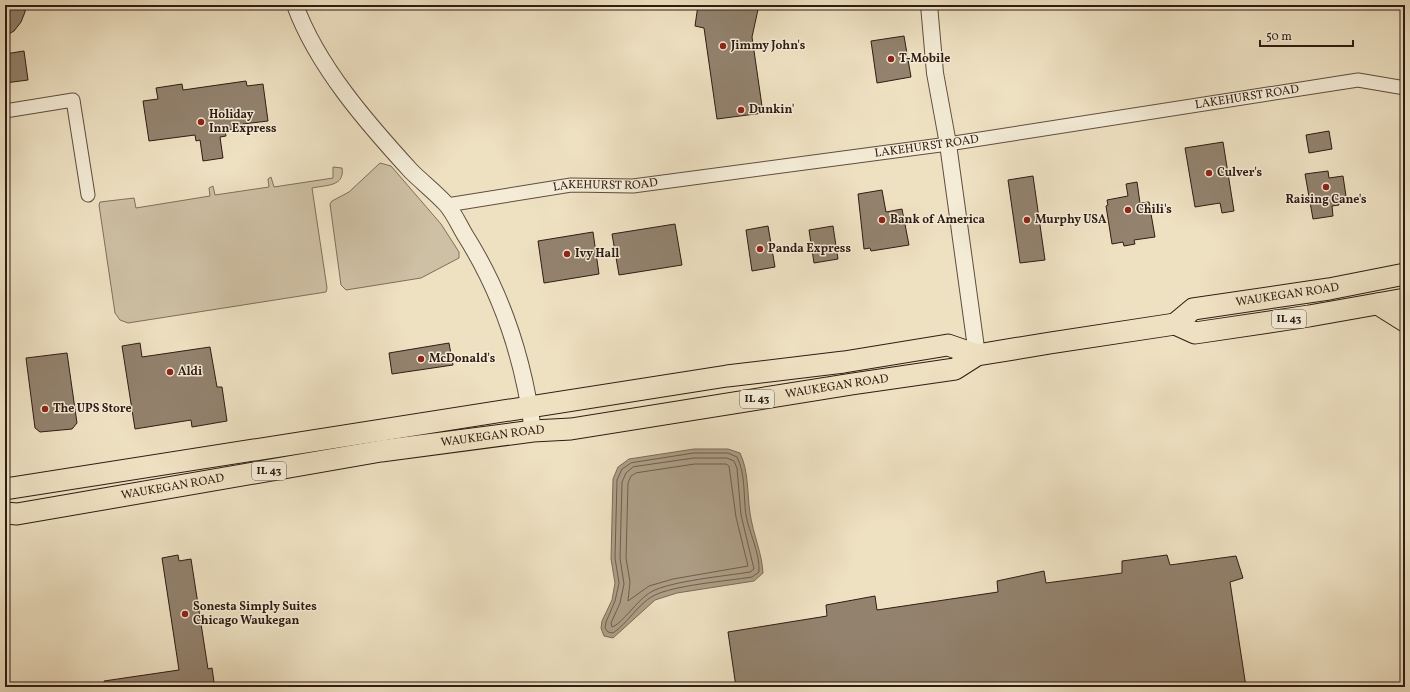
<svg xmlns="http://www.w3.org/2000/svg" width="1410" height="692" viewBox="0 0 1410 692" font-family="Vollkorn,serif">
  <style>
    .green { fill: #cec0a4; stroke: #7f6e5c }
    .water { fill: #ad9e86; stroke: #7b6a58 }
    .lines { fill: none; stroke-linecap: round; stroke-linejoin: round }
    .shore { stroke: #6e5d4c; stroke-width: 1 }
    .building { fill: #93826e; stroke: #301c13 }
    .minor-casing { stroke: #604d3f; stroke-width: 15 }
    .tertiary-casing { stroke: #604d3f; stroke-width: 18 }
    .primary-casing { stroke: #301c13; stroke-width: 23 }
    .minor { stroke: #f4ecd7; stroke-width: 13 }
    .tertiary { stroke: #f4ecd7; stroke-width: 16 }
    .primary { stroke: #eee1c2; stroke-width: 21 }
    .poi-dot { fill: #8f2418; stroke: #f4ecd7; stroke-width: 1.5 }
    .labels { text-anchor: middle; dominant-baseline: central; stroke-width: 3; stroke-linejoin: round; paint-order: stroke }
    .shield { fill: #f4ecd7; stroke: #6b5a4e; stroke-width: 1 }
    .shield-label { font-size: 11px; font-weight: bold; fill: #301c13 }
    .poi-label { font-size: 12px; font-weight: bold; fill: #301c13; stroke: #f4ecd7; text-anchor: start }
    .street-label { font-size: 12px; fill: #301c13; stroke: #f4ecd7 }
  </style>
  <rect width="100%" height="100%" fill="#eee1c2"/>
  <filter id="stains"><feTurbulence type="fractalNoise" baseFrequency=".005" numOctaves="4"/><feColorMatrix values="0 0 0 0 .2 0 0 0 0 .09 0 0 0 0 .02 0 0 0 .5 -.17"/></filter>
  <radialGradient id="worn" r=".72"><stop offset=".6" stop-color="#630" stop-opacity="0"/><stop offset="1" stop-color="#630" stop-opacity=".3"/></radialGradient>
  <g class="green">
    <polygon points="380,163 391,166 441,224 459,252 459,258 421,278 346,290 341,285 330,204 332,201 349,192"/>
    <path d="M 333,167 L 342,168 C 345,187 325,185 312,188 L 327,288 L 326,292 L 128,323 L 120,320 L 115,313 L 99,205 L 100,202 L 134,198 L 136,208 L 210,196 L 209,188 L 213,186 L 215,195 L 269,187 L 268,179 L 271,177 L 274,187 L 333,178 Z"/>
  </g>
  <path class="water" d="M 694,449 L 728,449 L 740,453 C 749,472 747,493 750,513 C 753,534 762,553 763,573 L 754,581 L 677,593 L 655,600 L 613,638 L 604,636 L 601,628 L 602,621 L 612,600 L 615,583 L 611,559 L 613,479 L 618,467 L 629,459 Z"/>
  <g class="lines">
    <g class="shore">
      <path d="M 694,453 L 728,453 L 737,457 C 746,475 743,495 746,515 C 749,533 760,552 759,572 L 752,577 C 728,581 673,585 653,596 C 637,605 628,623 613,633 L 608,632 L 605,628 L 606,622 L 615,601 L 619,583 L 615,558 L 617,480 L 622,469 L 631,463 Z"/>
      <path d="M 694,458 L 727,458 L 734,461 L 737,468 L 741,515 L 754,569 L 750,572 C 726,576 670,581 651,592 C 638,599 622,624 612,627 L 611,623 L 620,603 L 624,584 L 620,558 L 622,482 L 626,473 L 633,467 Z"/>
      <polygon points="695,464 726,464 729,466 736,517 748,566 673,579 649,586 628,601 630,582 626,558 628,483 631,476 636,473"/>
    </g>
  </g>
  <g class="building">
    <polygon points="5,5 25,5 25,12 21,22 14,31 5,36"/>
    <polygon points="698,5 759,5 752,37 763,113 717,119 704,28 695,26"/>
    <polygon points="904,36 911,77 877,83 871,41"/>
    <polygon points="24,51 28,80 5,83 5,54"/>
    <polygon points="246,81 247,86 263,84 268,121 243,124 244,128 225,130 226,136 220,137 223,158 203,161 200,140 196,141 195,135 149,141 143,101 158,99 156,88 182,84 183,90"/>
    <polygon points="1329,131 1332,149 1309,153 1306,135"/>
    <polygon points="1223,142 1234,211 1222,213 1220,203 1195,207 1185,148"/>
    <polygon points="1328,171 1329,178 1343,176 1346,196 1338,198 1339,205 1332,206 1333,216 1313,219 1305,174"/>
    <polygon points="1033,176 1045,260 1020,263 1008,180"/>
    <polygon points="1137,182 1140,203 1149,202 1155,237 1134,240 1135,244 1124,246 1123,242 1112,244 1106,206 1108,205 1107,200 1128,196 1126,184"/>
    <polygon points="882,190 886,212 902,209 909,245 871,251 870,248 864,249 858,194"/>
    <polygon points="675,224 682,265 619,275 612,234"/>
    <polygon points="768,226 775,267 752,271 746,230"/>
    <polygon points="833,226 838,259 814,263 809,230"/>
    <polygon points="593,232 599,274 544,283 538,241"/>
    <polygon points="140,343 142,357 210,347 217,387 222,387 227,421 192,427 191,420 135,429 122,346"/>
    <polygon points="449,343 453,365 392,374 389,353"/>
    <polygon points="67,353 77,423 72,429 40,432 35,428 26,358"/>
    <polygon points="178,555 179,561 191,559 208,669 212,668 214,682 210,683 210,687 105,687 104,681 179,670 162,558"/>
    <polygon points="1167,555 1170,565 1236,556 1243,578 1230,582 1246,687 736,687 728,632 827,616 826,605 875,596 877,610 998,592 997,581 1044,571 1046,583 1122,573 1122,561"/>
  </g>
  <g class="lines">
    <g class="minor-casing">
      <g id="minor">
        <polyline points="5,111 73,100 88,195"/>
        <path id="s1" d="M 447,205 L 571,185 L 633,186 L 948,144 L 1358,80 L 1405,88"/>
      </g>
    </g>
    <g class="tertiary-casing">
      <g id="tertiary">
        <path d="M 295,5 C 317,66 368,124 411,171 C 422,182 435,192 446,204 C 454,213 459,225 465,235 C 503,295 524,361 533,431"/>
        <polyline points="929,5 935,73 948,144 977,355"/>
      </g>
    </g>
    <g class="primary-casing">
      <g id="primary">
        <polyline points="1378,304 1405,321"/>
        <path id="s2" d="M 1175,324 L 1193,309 L 1329,289 L 1405,274"/>
        <polyline points="5,489 727,376 844,362 948,345 977,355"/>
        <path id="s3" d="M 5,513 L 17,514 L 381,451 L 533,431 L 571,429 L 852,384 L 955,369 L 977,355 L 1050,343 L 1175,324 L 1195,333 L 1309,316 L 1405,299"/>
      </g>
    </g>
    <use href="#minor" class="minor"/>
    <use href="#tertiary" class="tertiary"/>
    <use href="#primary" class="primary"/>
  </g>
  <g class="poi-dot">
    <circle cx="723" cy="46" r="4"/>
    <circle cx="891" cy="59" r="4"/>
    <circle cx="741" cy="110" r="4"/>
    <circle cx="201" cy="122" r="4"/>
    <circle cx="1209" cy="173" r="4"/>
    <circle cx="1326" cy="187" r="4"/>
    <circle cx="1128" cy="210" r="4"/>
    <circle cx="882" cy="220" r="4"/>
    <circle cx="1027" cy="220" r="4"/>
    <circle cx="760" cy="249" r="4"/>
    <circle cx="567" cy="254" r="4"/>
    <circle cx="421" cy="359" r="4"/>
    <circle cx="170" cy="372" r="4"/>
    <circle cx="45" cy="409" r="4"/>
    <circle cx="185" cy="614" r="4"/>
  </g>
  <g class="labels">
    <g class="shield">
      <rect x="1272" y="310" width="34" height="18" rx="3"/>
      <rect x="740" y="390" width="34" height="18" rx="3"/>
      <rect x="252" y="462" width="34" height="18" rx="3"/>
    </g>
    <g class="shield-label">
      <text x="1289" y="319">IL 43</text>
      <text x="757" y="399">IL 43</text>
      <text x="269" y="471">IL 43</text>
    </g>
    <g class="poi-label">
      <text x="731" y="46">Jimmy John's</text>
      <text x="899" y="59">T-Mobile</text>
      <text x="749" y="110">Dunkin'</text>
      <text x="209" y="115">Holiday<tspan x="209" dy="14">Inn Express</tspan></text>
      <text x="1217" y="173">Culver's</text>
      <text x="1326" y="200" text-anchor="middle">Raising Cane's</text>
      <text x="1136" y="210">Chili's</text>
      <text x="890" y="220">Bank of America</text>
      <text x="1035" y="220">Murphy USA</text>
      <text x="768" y="249">Panda Express</text>
      <text x="575" y="254">Ivy Hall</text>
      <text x="429" y="359">McDonald's</text>
      <text x="178" y="372">Aldi</text>
      <text x="53" y="409">The UPS Store</text>
      <text x="193" y="607">Sonesta Simply Suites<tspan x="193" dy="14">Chicago Waukegan</tspan></text>
    </g>
    <g class="street-label">
      <text stroke="none"><textPath href="#s1" startOffset="808">LAKEHURST ROAD</textPath></text>
      <text stroke="none"><textPath href="#s1" startOffset="484">LAKEHURST ROAD</textPath></text>
      <text stroke="none"><textPath href="#s1" startOffset="160">LAKEHURST ROAD</textPath></text>
      <text stroke="none"><textPath href="#s2" startOffset="119">WAUKEGAN ROAD</textPath></text>
      <text stroke="none"><textPath href="#s3" startOffset="842">WAUKEGAN ROAD</textPath></text>
      <text stroke="none"><textPath href="#s3" startOffset="494">WAUKEGAN ROAD</textPath></text>
      <text stroke="none"><textPath href="#s3" startOffset="170">WAUKEGAN ROAD</textPath></text>
    </g>
  </g>
  <rect width="1410" height="692" fill="none" stroke="#eee1c2" stroke-width="20"/>
  <rect x="6" y="6" width="1398" height="680" fill="none" stroke="#301c13" stroke-width="2"/>
  <rect x="10" y="10" width="1390" height="672" fill="none" stroke="#301c13"/>
  <path d="M1260 40v6h93v-6" fill="none" stroke="#301c13" stroke-width="2"/>
  <text x="1266" y="40" font-size="12" fill="#301c13" stroke="#f4ecd7" stroke-width="3" paint-order="stroke">50 m</text>
  <rect width="100%" height="100%" filter="url(#stains)"/>
  <rect width="100%" height="100%" fill="url(#worn)"/>
</svg>
